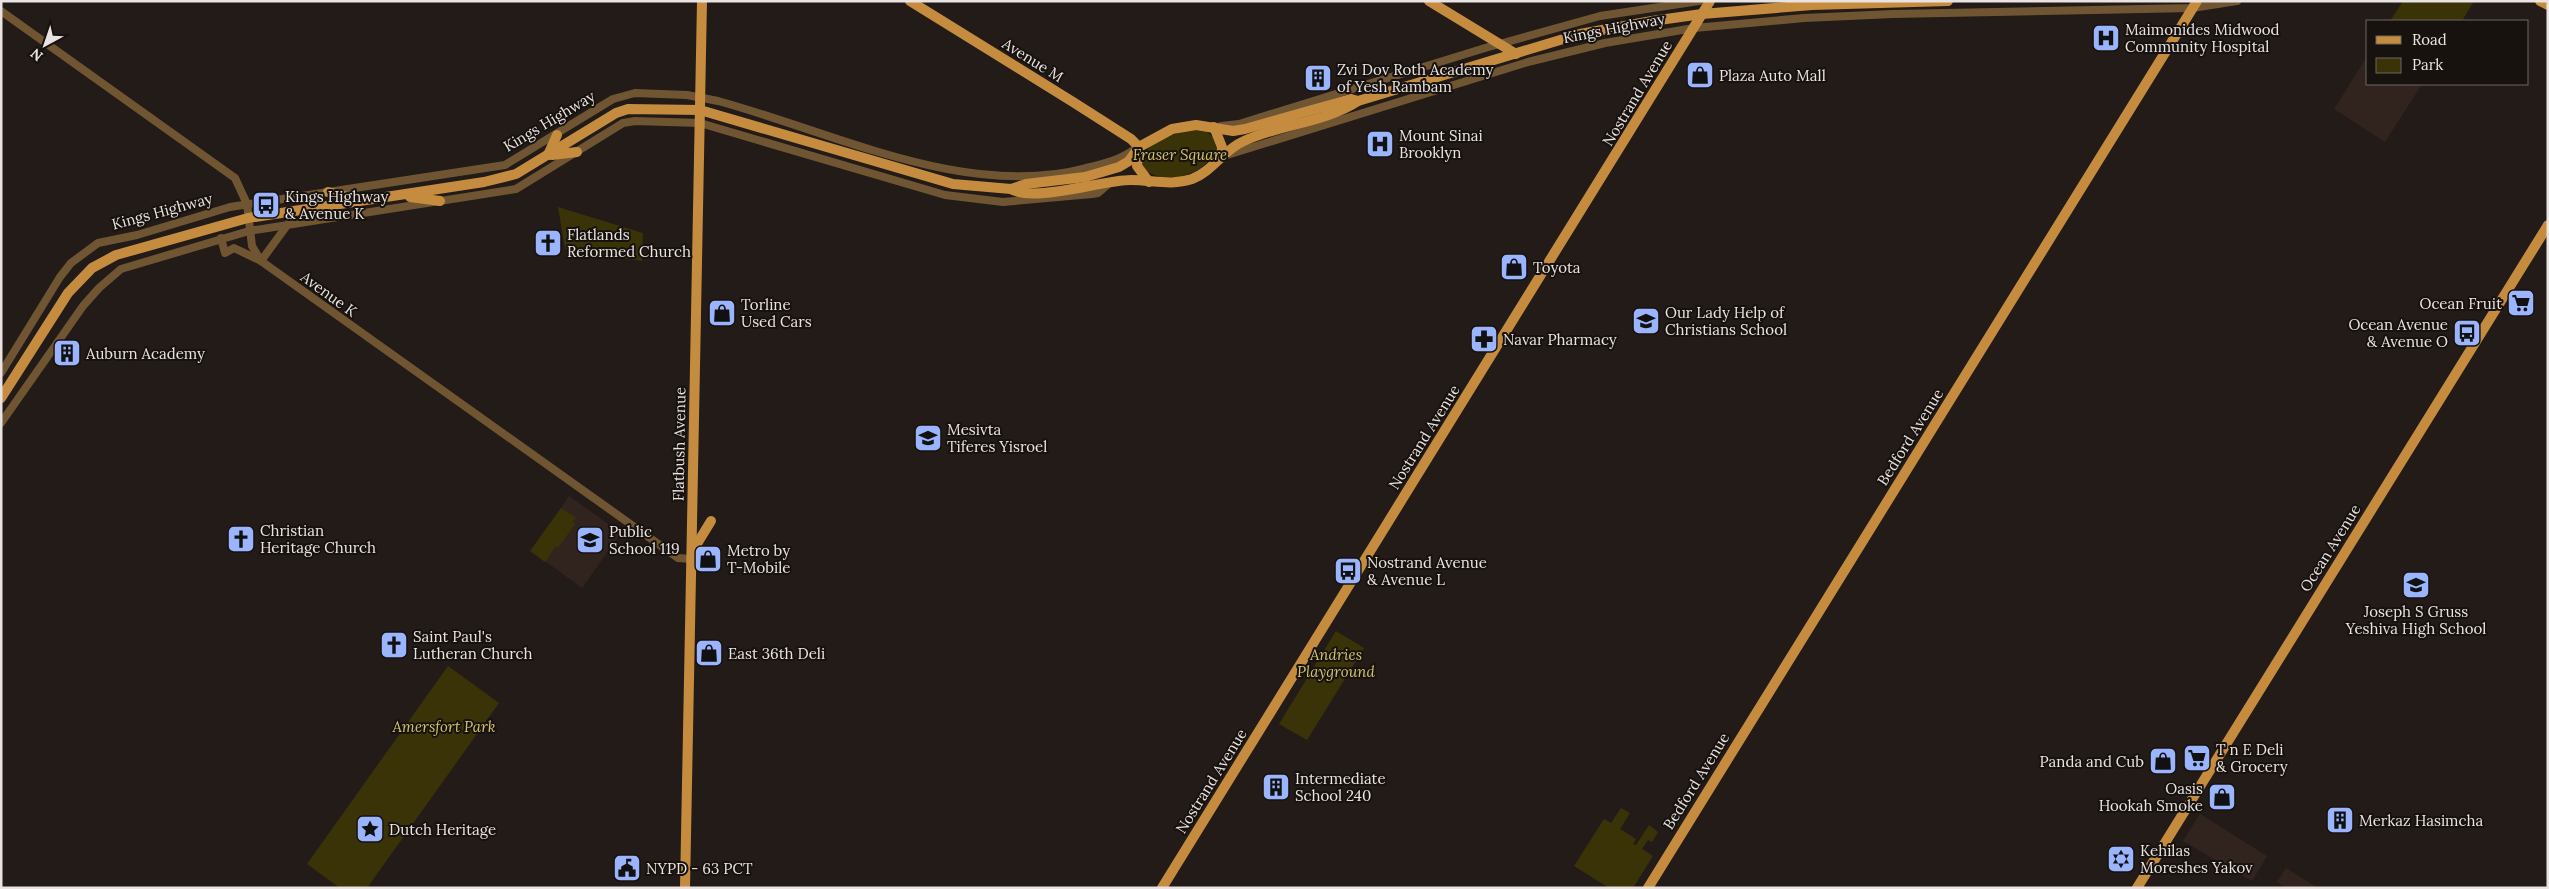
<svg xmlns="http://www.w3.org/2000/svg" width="2549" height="889" viewBox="0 0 2549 889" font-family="Lora,serif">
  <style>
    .built { fill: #31241f }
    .green { fill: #3a3307 }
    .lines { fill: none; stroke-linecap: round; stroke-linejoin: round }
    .minor { stroke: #705532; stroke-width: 8 }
    .major { stroke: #c58c3f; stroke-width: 10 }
    .labels { text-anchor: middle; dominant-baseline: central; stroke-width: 4; stroke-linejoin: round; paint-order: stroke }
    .street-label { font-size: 15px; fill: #e9e4e2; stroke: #18120f }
    .poi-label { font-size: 15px; fill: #e9e4e2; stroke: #18120f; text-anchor: start }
    .park-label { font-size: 15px; font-style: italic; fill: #d1c26e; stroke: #18120f }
  </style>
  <rect width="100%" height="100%" fill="#221b18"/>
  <g class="built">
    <polygon points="2368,55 2368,84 2422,84 2385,142 2334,109"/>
    <polygon points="569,496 621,533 582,588 545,561 556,546 558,548 575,518 561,508"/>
    <polygon points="2200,814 2267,856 2252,881 2183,841"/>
    <polygon points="2286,868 2318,888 2286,888 2277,882"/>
  </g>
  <g class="green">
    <polygon points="2403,1 2474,1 2462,21 2390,21"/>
    <path d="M 1193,130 L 1207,132 L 1218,142 C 1214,173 1163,190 1142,167 C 1141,141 1172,134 1193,130 Z"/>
    <polygon points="558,207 643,233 642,261 565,249"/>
    <polygon points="561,508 576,518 572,522 575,524 558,548 556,546 545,562 530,551"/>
    <polygon points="1336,631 1364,648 1307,740 1279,724"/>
    <polygon points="448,666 499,703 367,888 340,888 307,864"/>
    <polygon points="1621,808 1630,813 1620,829 1636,839 1633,844 1636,845 1649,825 1658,832 1652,842 1648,840 1642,849 1653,856 1633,888 1609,888 1574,866 1604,819 1611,823"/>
  </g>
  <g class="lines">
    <g class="minor">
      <polyline points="1,11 235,178 247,204 252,246 261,261 678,558 691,559"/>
      <polyline points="1221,126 1239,124 1485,48 1600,16 1699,1"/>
      <polyline points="1227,155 1528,62 1605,43 1694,28 1804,18 1893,14 2192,8 2237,1"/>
      <polyline points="221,238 225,253 234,248 259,260"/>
      <polyline points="261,261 288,224"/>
      <path d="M 1,373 L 60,277 L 71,263 L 98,243 L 137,235 L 230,207 L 505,165 L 613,99 L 635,93 L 687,95 L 718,101 C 833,132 966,200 1086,168 C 1104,164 1120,160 1135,149"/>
      <polyline points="1,423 83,306 99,288 121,269 249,231 516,189 623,123 635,121 700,123 945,195 1003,202 1092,194 1098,193 1112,181"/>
    </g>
    <g class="major">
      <polyline points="910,1 1073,102 1131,139 1139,147"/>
      <polyline points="1429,1 1516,54"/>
      <polyline points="2540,1 2548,5"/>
      <polyline points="1214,127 1222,147 1221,158"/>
      <polyline points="1139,148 1137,166 1149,182"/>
      <polyline points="548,155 557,135"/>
      <polyline points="552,155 577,152"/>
      <path d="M 1011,189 C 1033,203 1102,180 1131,180 C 1153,180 1171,186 1192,179 C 1213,171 1223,150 1244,141 C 1280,124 1324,123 1358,101 L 1580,34 L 1652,21 L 1702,14 L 1812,5 L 1948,1"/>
      <polyline points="328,192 356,199"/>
      <polyline points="410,197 440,201"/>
      <polyline points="1,398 68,293 92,268 116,255 248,218 484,182 516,174 616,113 628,109 700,110 953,184 1011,189 1026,184 1085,177 1119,167 1129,161 1139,147 1172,129 1196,125 1233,131 1245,129 1351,99 1358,101"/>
      <polyline points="692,552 711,521"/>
      <polyline points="685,888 702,1"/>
      <polyline points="1162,888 1710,1"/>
      <polyline points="1648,888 2197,1"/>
      <polyline points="2137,888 2548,225"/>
    </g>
  </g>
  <defs>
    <g id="hospital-square" transform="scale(1.4375)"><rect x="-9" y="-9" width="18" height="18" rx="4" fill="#9ab5fd" stroke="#18120f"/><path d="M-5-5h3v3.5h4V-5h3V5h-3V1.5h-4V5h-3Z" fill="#111"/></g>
    <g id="shop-square" transform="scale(1.4375)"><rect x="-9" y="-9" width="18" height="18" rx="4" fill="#9ab5fd" stroke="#18120f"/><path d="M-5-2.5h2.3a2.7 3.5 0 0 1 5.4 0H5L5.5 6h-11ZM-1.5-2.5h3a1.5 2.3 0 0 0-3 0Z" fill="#111"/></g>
    <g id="building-square" transform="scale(1.4375)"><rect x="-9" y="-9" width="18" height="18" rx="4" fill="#9ab5fd" stroke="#18120f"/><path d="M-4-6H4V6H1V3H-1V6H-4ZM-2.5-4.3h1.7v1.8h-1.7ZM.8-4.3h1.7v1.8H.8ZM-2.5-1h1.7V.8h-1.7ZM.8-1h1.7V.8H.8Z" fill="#111"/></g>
    <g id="bus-square" transform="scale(1.4375)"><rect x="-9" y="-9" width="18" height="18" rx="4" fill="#9ab5fd" stroke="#18120f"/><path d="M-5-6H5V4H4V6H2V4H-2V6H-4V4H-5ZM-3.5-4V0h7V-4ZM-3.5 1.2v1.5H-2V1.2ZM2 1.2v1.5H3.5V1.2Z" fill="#111"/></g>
    <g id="church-square" transform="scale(1.4375)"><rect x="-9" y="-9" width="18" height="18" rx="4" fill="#9ab5fd" stroke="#18120f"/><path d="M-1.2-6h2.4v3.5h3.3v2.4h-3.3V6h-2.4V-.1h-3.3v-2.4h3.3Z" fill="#111"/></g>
    <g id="supermarket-square" transform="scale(1.4375)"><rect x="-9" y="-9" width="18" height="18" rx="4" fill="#9ab5fd" stroke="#18120f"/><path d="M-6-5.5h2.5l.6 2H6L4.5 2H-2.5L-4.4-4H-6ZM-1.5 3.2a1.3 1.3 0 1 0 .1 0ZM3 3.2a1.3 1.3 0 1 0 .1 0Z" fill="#111"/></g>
    <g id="school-square" transform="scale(1.4375)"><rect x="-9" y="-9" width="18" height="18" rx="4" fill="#9ab5fd" stroke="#18120f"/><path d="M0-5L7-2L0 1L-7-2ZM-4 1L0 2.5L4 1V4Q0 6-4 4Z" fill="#111"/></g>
    <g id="pharmacy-square" transform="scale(1.4375)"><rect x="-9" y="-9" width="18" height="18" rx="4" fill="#9ab5fd" stroke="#18120f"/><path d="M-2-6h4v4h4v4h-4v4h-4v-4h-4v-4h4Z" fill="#111"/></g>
    <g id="sight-square" transform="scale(1.4375)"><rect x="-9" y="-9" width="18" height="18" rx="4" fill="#9ab5fd" stroke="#18120f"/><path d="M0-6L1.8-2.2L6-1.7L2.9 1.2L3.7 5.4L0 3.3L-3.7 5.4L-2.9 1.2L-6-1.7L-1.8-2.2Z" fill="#111"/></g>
    <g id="synagogue-square" transform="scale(1.4375)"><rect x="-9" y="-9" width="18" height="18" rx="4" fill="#9ab5fd" stroke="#18120f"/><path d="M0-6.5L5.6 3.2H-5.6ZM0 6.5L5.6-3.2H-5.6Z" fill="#111"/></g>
    <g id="civic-square" transform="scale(1.4375)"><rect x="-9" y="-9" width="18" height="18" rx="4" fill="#9ab5fd" stroke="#18120f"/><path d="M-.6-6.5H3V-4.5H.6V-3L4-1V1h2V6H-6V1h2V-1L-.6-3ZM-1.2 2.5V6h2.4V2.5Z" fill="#111"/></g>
  </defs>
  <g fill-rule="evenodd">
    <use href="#hospital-square" x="2106" y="38"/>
    <use href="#shop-square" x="1700" y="75"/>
    <use href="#building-square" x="1318" y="78"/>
    <use href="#hospital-square" x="1380" y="144"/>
    <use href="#bus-square" x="266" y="205"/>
    <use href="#church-square" x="548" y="243"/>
    <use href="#shop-square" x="1514" y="267"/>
    <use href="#supermarket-square" x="2521" y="303"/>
    <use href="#shop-square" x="722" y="313"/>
    <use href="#school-square" x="1646" y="321"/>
    <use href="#bus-square" x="2467" y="333"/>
    <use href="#pharmacy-square" x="1484" y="339"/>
    <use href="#building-square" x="67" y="353"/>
    <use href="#school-square" x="928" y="438"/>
    <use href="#church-square" x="241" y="539"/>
    <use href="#school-square" x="590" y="540"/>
    <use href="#shop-square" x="708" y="559"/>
    <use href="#bus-square" x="1348" y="571"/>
    <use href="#school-square" x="2416" y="585"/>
    <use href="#church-square" x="394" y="645"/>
    <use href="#shop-square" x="709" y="653"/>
    <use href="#supermarket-square" x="2197" y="758"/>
    <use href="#shop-square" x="2163" y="761"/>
    <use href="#building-square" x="1276" y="787"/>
    <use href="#shop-square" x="2222" y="797"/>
    <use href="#building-square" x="2340" y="820"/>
    <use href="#sight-square" x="370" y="829"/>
    <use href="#synagogue-square" x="2121" y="859"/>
    <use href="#civic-square" x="627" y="868"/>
  </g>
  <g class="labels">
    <g class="street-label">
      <text transform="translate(1614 28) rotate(-11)">Kings Highway</text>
      <text transform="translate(1033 60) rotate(32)">Avenue M</text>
      <text transform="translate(1637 93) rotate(-59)">Nostrand Avenue</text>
      <text transform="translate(549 121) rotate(-31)">Kings Highway</text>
      <text transform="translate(162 211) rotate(-15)">Kings Highway</text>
      <text transform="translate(329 294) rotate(36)">Avenue K</text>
      <text transform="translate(1424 437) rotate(-58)">Nostrand Avenue</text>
      <text transform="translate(1910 437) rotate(-58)">Bedford Avenue</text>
      <text transform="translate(679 444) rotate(-89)">Flatbush Avenue</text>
      <text transform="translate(2330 548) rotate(-58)">Ocean Avenue</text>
      <text transform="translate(1211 781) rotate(-58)">Nostrand Avenue</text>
      <text transform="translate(1696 781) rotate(-58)">Bedford Avenue</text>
    </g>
    <g class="poi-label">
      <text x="2125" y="29">Maimonides Midwood<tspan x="2125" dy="17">Community Hospital</tspan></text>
      <text x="1337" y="69">Zvi Dov Roth Academy<tspan x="1337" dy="17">of Yesh Rambam</tspan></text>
      <text x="1719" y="75">Plaza Auto Mall</text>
      <text x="1399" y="135">Mount Sinai<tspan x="1399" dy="17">Brooklyn</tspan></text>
      <text x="285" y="196">Kings Highway<tspan x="285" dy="17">&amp; Avenue K</tspan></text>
      <text x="567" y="234">Flatlands<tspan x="567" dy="17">Reformed Church</tspan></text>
      <text x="1533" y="267">Toyota</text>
      <text x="2502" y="303" text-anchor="end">Ocean Fruit</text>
      <text x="741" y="304">Torline<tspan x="741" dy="17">Used Cars</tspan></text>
      <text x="1665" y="312">Our Lady Help of<tspan x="1665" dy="17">Christians School</tspan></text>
      <text x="2448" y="324" text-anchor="end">Ocean Avenue<tspan x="2448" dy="17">&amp; Avenue O</tspan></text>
      <text x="1503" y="339">Navar Pharmacy</text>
      <text x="86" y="353">Auburn Academy</text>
      <text x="947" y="429">Mesivta<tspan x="947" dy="17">Tiferes Yisroel</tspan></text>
      <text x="260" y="530">Christian<tspan x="260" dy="17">Heritage Church</tspan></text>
      <text x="609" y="531">Public<tspan x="609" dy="17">School 119</tspan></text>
      <text x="727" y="550">Metro by<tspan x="727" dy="17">T-Mobile</tspan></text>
      <text x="1367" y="562">Nostrand Avenue<tspan x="1367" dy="17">&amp; Avenue L</tspan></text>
      <text x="2416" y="611" text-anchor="middle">Joseph S Gruss<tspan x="2416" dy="17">Yeshiva High School</tspan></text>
      <text x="413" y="636">Saint Paul's<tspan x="413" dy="17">Lutheran Church</tspan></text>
      <text x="728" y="653">East 36th Deli</text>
      <text x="2216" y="749">T n E Deli<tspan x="2216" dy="17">&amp; Grocery</tspan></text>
      <text x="2144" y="761" text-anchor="end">Panda and Cub</text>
      <text x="1295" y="778">Intermediate<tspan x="1295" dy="17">School 240</tspan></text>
      <text x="2203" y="788" text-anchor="end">Oasis<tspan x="2203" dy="17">Hookah Smoke</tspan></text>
      <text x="2359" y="820">Merkaz Hasimcha</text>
      <text x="389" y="829">Dutch Heritage</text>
      <text x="2140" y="850">Kehilas<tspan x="2140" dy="17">Moreshes Yakov</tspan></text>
      <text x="646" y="868">NYPD - 63 PCT</text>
    </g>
    <g class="park-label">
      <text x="1180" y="154">Fraser Square</text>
      <text x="1336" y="654">Andries<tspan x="1336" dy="17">Playground</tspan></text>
      <text x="444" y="726">Amersfort Park</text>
    </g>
  </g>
  <rect width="2549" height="889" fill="none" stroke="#e9e4e2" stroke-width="5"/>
  <rect x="2366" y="20" width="162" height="65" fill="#18120f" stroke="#6c6663"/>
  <rect x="2376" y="36" width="25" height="8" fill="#c58c3f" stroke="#6c6663"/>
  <text x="2412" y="45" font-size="15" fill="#e9e4e2">Road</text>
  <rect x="2376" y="58" width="25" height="15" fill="#3a3307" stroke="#6c6663"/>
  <text x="2412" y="70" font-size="15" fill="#e9e4e2">Park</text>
  <g transform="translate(45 45) rotate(220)" stroke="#18120f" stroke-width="4" paint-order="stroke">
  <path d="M0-4L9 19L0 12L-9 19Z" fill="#e9e4e2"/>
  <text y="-8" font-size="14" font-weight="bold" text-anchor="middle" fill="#e9e4e2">N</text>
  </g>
</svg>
